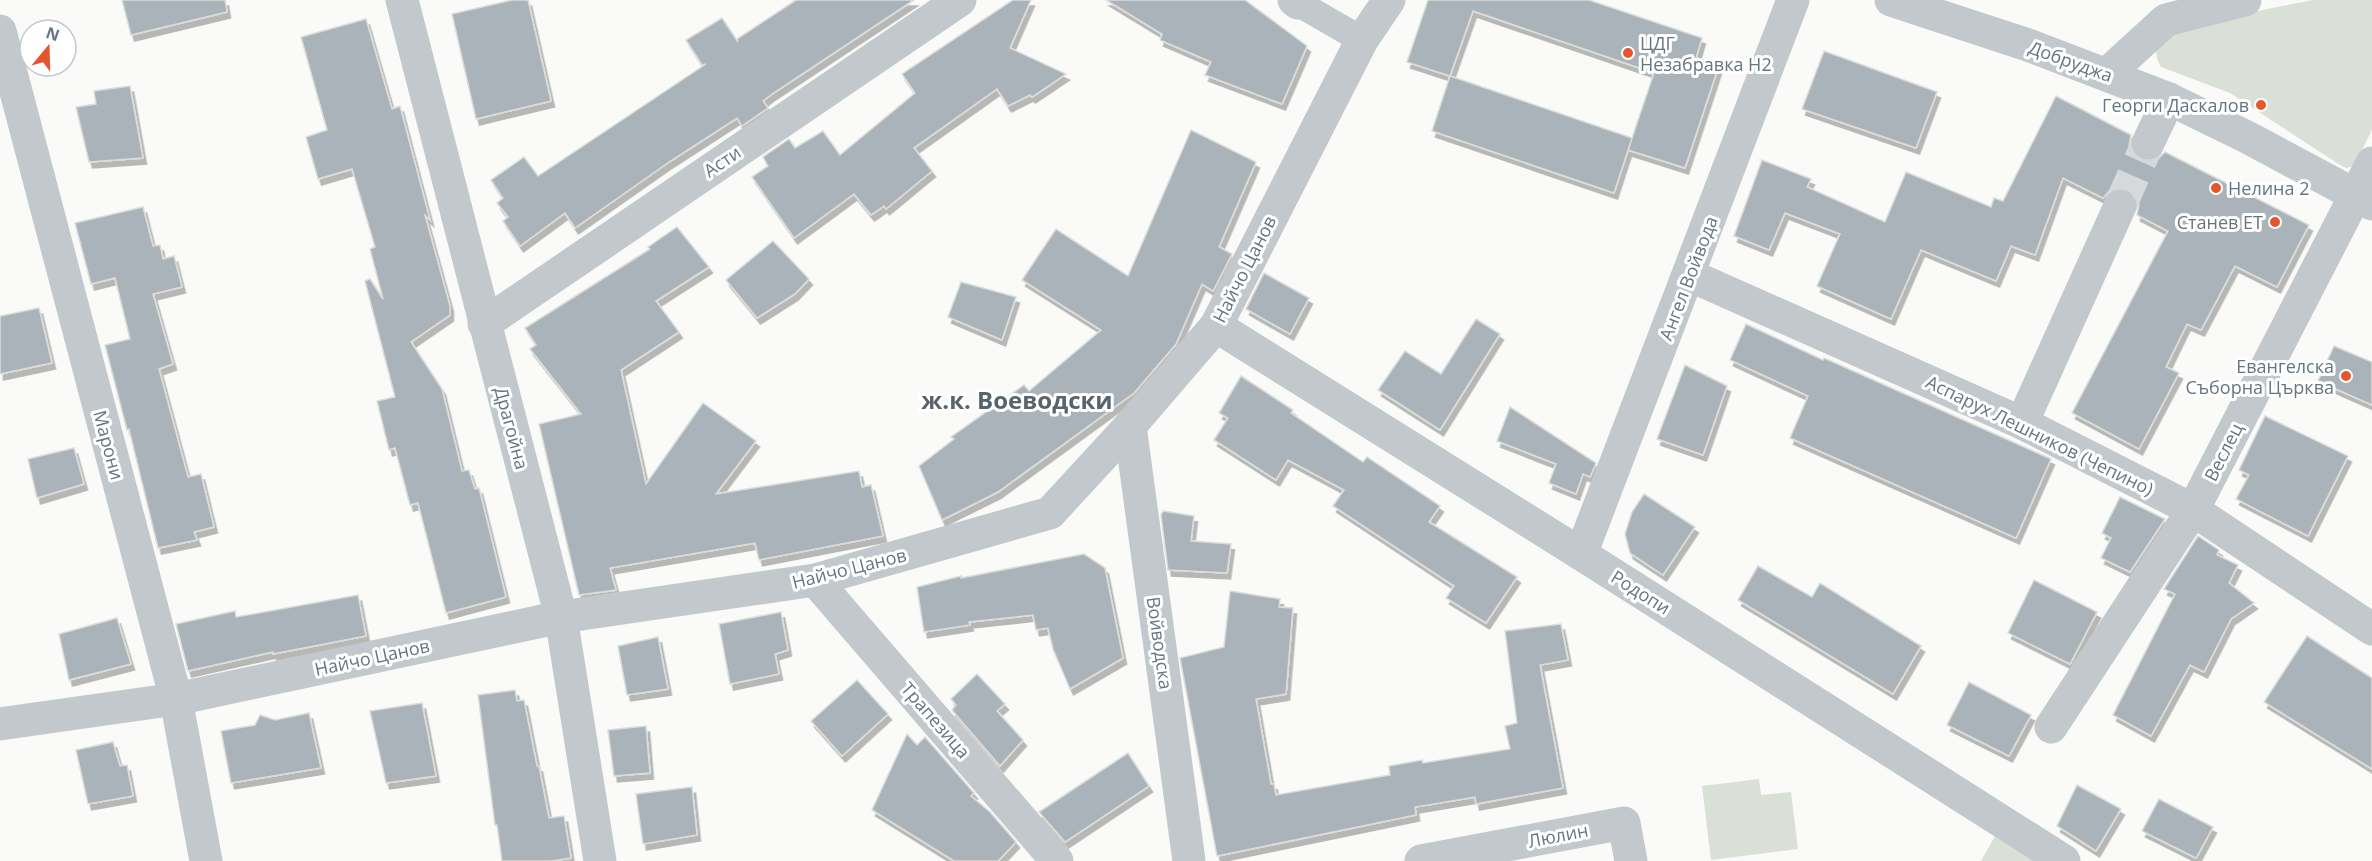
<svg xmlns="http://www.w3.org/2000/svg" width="2372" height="861" viewBox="0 0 2372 861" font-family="'Open Sans',sans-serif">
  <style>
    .green { fill: #dadfd7 }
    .building { fill: #aab3b9; stroke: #dcdcda; stroke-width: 1.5; filter: url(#shadow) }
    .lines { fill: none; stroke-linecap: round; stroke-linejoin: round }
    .minor-tunnel { stroke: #d5d9db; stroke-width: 33; stroke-dasharray: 33 16; stroke-linecap: butt }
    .pedestrian { stroke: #c3c8cc; stroke-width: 27 }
    .minor { stroke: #c3c8cc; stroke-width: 33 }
    .poi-dot { fill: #e4572e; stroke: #fff; stroke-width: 2 }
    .labels { text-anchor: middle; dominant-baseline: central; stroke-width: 6; stroke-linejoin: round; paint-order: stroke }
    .poi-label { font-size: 18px; fill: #657683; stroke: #fff; text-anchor: end }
    .street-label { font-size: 18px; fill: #657683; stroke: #fff }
    .district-label { font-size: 24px; font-weight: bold; fill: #57646e; stroke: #fff }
  </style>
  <defs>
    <filter id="shadow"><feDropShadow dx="3.5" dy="6" stdDeviation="0" flood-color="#0004"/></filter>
  </defs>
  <rect width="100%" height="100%" fill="#fafaf8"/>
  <g class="green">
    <path d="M 2313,0 L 2372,0 L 2372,130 L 2354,166 L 2346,168 L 2340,165 L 2230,93 L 2161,67 C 2156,59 2153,48 2161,41 C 2181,23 2281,7 2313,0 Z"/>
    <polygon points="1759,779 1761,795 1791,792 1798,849 1711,860 1702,786"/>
    <polygon points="2003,822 2064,861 1981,861"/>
  </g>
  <g class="building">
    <polygon points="122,0 225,0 227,12 131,35"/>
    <polygon points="512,0 528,0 551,101 476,119 452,14"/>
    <polygon points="796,0 914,0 772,94 763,101 768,108 742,126 737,118 669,162 575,228 565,213 520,246 503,221 508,217 497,203 503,198 491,180 524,157 538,176 706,64 702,65 686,40 722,18 738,42 737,39"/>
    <polygon points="1013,0 1031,0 1010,48 1066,74 1032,97 1030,95 1008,106 997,89 914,148 932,171 886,209 884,206 871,215 854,194 794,238 752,177 768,166 763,157 789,139 795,148 823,131 840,155 915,93 902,74"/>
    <polygon points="1106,0 1245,0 1307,46 1282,104 1205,75 1211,62 1160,40 1162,34"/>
    <polygon points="1428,0 1589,0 1702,38 1696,58 1719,65 1685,168 1628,150 1654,73 1473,11 1450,76 1407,62"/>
    <polygon points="366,19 392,109 400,106 430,220 425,215 450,306 450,315 411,342 442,389 462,471 469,470 475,489 479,488 506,597 446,613 418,503 410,505 395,448 389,450 377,401 395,397 365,281 370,279 383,299 370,249 375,247 352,169 318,179 306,137 327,130 301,37"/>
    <polygon points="1824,51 1937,92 1916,148 1802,109"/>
    <polygon points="1450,76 1632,138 1614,193 1432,131"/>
    <polygon points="130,86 143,158 89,162 76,107 96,104 94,91"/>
    <polygon points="2056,96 2131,135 2129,145 2132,153 2139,160 2150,162 2158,159 2165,152 2309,225 2277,287 2235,266 2201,330 2187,324 2166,367 2179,373 2139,449 2072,413 2168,231 2137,215 2139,204 2135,195 2128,189 2118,187 2109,191 2103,198 2063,178 2035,255 2011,246 1996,281 1921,250 1891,319 1817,286 1840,234 1785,213 1769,250 1734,236 1762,160 1811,179 1807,187 1885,222 1906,172 1991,207 1994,198 2003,201"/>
    <polygon points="1191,130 1256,162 1219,247 1232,254 1213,291 1202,284 1176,344 1134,393 998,492 942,520 919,466 954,439 951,437 1024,385 1029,391 1101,330 1022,280 1056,229 1128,276"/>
    <polygon points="143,207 153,246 160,245 163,259 174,256 182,287 153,294 173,364 159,369 188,477 201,474 214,527 194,532 197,540 158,548 129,429 127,430 105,345 130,339 115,278 91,284 75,223"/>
    <polygon points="677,227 709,267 656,301 679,332 621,370 646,484 703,403 756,441 716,494 859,471 862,487 871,485 883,536 759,560 755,543 610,568 616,590 579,595 539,424 581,414 530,349 536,345 525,328 650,249 648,247"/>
    <polygon points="773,241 809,279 795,294 757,318 726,280"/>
    <polygon points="1264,273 1309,298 1290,334 1246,309"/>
    <polygon points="961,282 1016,297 1002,340 948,317"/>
    <polygon points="39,308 52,363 0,374 0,316"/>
    <polygon points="1476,319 1500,334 1440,430 1378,390 1405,351 1441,374"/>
    <polygon points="1746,324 1823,360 1824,358 2051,459 2016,538 1790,438 1808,396 1730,360"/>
    <polygon points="2334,346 2372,362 2372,405 2318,381"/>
    <polygon points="1685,365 1727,386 1703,455 1657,439"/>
    <polygon points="1241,376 1293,410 1291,413 1363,462 1367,457 1440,506 1429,522 1517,577 1486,623 1446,598 1454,586 1333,506 1344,490 1288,460 1276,480 1214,440 1228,418 1219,413"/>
    <polygon points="1510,407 1596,463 1590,477 1583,474 1576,494 1549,483 1556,464 1497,441"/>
    <polygon points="2265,416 2348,456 2308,536 2236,499 2249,475 2239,470"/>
    <polygon points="74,448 84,484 37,498 28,459"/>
    <polygon points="1644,494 1695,527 1663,575 1630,553 1625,534 1632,512"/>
    <polygon points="2120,497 2165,519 2130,572 2101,558 2111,538 2102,533"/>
    <polygon points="1163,511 1194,516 1191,541 1231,544 1227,573 1168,570 1161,515"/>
    <polygon points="2198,536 2219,550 2217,555 2238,565 2229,583 2254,603 2231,619 2204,672 2190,665 2151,736 2113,715 2175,594 2164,589"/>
    <polygon points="1084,554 1105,568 1123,658 1070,689 1053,649 1048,628 1036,630 1033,615 969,622 970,625 924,632 917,587 961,576 961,578"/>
    <polygon points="1758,566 1812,597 1820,583 1921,646 1893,694 1738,600"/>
    <polygon points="2034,580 2097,612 2070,664 2008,633"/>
    <polygon points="1230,591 1280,599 1279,607 1293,608 1286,694 1256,699 1271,784 1274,784 1276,795 1390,775 1389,766 1422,760 1423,763 1510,749 1505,726 1517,723 1505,631 1561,624 1568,660 1540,665 1563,788 1476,804 1475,797 1415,807 1416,815 1217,856 1180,658 1224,647"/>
    <polygon points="358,595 366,636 273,654 273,652 188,671 176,624 235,611 236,617"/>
    <polygon points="781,612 788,650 775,654 779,674 730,684 719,624"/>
    <polygon points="117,618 131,664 69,680 59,634"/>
    <polygon points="2307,636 2372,678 2372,769 2264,702"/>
    <polygon points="658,637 668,689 627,695 618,646"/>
    <polygon points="977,674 1005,704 997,711 1023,740 1000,766 952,710 956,705 951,699"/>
    <polygon points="857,680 888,714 842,756 811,721"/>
    <polygon points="1969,682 2031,715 2009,756 1947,725"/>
    <polygon points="515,690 517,701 524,700 537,766 539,766 549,818 564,816 571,858 551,861 502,861 497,825 495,825 478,695"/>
    <polygon points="422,703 436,776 386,783 370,711"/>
    <polygon points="309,713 321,768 231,783 221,731 255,725 260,715 275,720"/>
    <polygon points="646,726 650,773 614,776 608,730"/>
    <polygon points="907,734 917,745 925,737 974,793 971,796 990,812 1016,842 998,861 954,861 872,810"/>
    <polygon points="113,742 120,766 127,765 133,796 88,804 76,750"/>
    <polygon points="1128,753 1149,786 1065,842 1039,812"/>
    <polygon points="2077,785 2121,809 2096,851 2057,826"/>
    <polygon points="692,787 697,835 643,844 636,794"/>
    <polygon points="2159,799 2213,827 2196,858 2142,831"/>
  </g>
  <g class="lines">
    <polyline class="minor-tunnel" points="2120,206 2148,143"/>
    <polyline class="pedestrian" points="1298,3 1362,40"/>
    <g class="minor">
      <polyline points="402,0 561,617 600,861"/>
      <polyline points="1294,0 1298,3"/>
      <polyline points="1891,0 2028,45 2169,99 2247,137 2372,204"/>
      <polyline points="0,31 176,699 206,861"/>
      <polyline points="2107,74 2166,20 2245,0"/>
      <polyline points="2148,143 2169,99"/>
      <polyline points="1689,275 2022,423 2193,510 2372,629"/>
      <polyline points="484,324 960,0"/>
      <polyline points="1216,326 1581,554 2064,861"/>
      <polyline points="2022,423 2120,206"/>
      <polyline points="1130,426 1189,861"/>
      <polyline points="1581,554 1793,0"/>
      <polyline points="815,580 1057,861"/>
      <polyline points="0,724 176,699 561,617 815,580 1050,513 1130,426 1216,326 1362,40 1389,0"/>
      <polyline points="2051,727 2193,510 2372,163"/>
      <polyline points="1421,861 1624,823 1631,861"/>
    </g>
  </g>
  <g class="poi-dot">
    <circle cx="1628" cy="53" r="6"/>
    <circle cx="2261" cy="105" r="6"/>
    <circle cx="2216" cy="188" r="6"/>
    <circle cx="2275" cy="222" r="6"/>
    <circle cx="2346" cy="376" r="6"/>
  </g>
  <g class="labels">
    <g class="poi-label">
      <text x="1640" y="43" text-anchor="start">ЦДГ<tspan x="1640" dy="21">Незабравка Н2</tspan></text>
      <text x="2249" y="105">Георги Даскалов</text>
      <text x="2228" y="188" text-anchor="start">Нелина 2</text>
      <text x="2263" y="222">Станев ЕТ</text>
      <text x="2334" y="366">Евангелска<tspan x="2334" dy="21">Съборна Църква</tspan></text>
    </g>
    <g class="street-label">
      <text transform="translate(2071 61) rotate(20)">Добруджа</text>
      <text transform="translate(722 161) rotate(-34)">Асти</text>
      <text transform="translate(1244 269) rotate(-63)">Найчо Цанов</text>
      <text transform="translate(1688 278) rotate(-69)">Ангел Войвода</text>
      <text transform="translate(512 428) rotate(75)">Драгойна</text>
      <text transform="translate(2040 435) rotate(26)">Аспарух Лешников (Чепино)</text>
      <text transform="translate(109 445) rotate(75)">Марони</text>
      <text transform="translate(2223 452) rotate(-63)">Веслец</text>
      <text transform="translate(849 568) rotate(-14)">Найчо Цанов</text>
      <text transform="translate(1641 592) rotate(32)">Родопи</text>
      <text transform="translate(1160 643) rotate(82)">Войводска</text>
      <text transform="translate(372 657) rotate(-12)">Найчо Цанов</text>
      <text transform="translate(936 720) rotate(49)">Трапезица</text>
      <text transform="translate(1558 835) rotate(-11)">Люлин</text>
    </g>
    <g class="district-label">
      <text x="1017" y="399">ж.к. Воеводски</text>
    </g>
  </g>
  <g transform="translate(48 48) rotate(19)"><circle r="28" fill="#ffffff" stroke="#c1c8cd" stroke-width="1.5"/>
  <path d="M0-4.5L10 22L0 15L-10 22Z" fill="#e4572e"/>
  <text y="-9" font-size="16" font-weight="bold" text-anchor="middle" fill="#657683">N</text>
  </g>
</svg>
